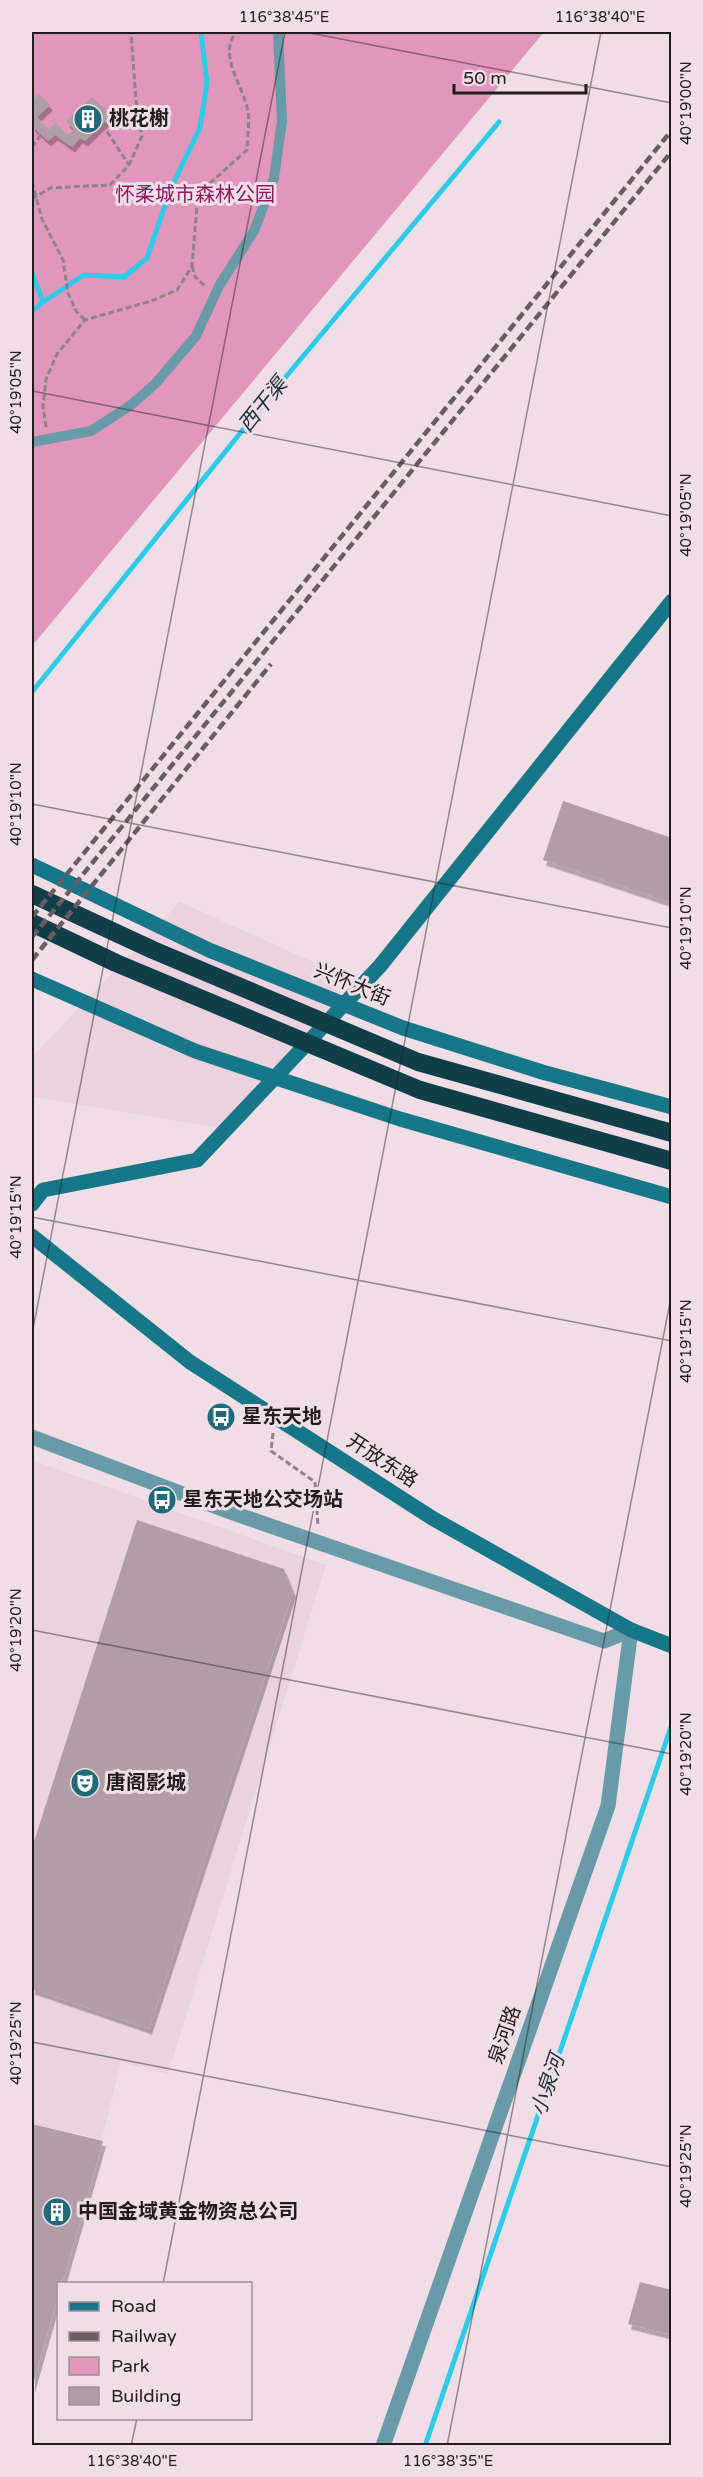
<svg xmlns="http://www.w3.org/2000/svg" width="703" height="2477" viewBox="0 0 703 2477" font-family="'Varela Round','Noto Sans SC',sans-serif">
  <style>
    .built { fill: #ecd2de }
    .green { fill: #e197bb }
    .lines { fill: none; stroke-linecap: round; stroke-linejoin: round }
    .stream { stroke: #2ecae7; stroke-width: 5 }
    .building { fill: #af9ea6; filter: url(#shadow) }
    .path { stroke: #8e8287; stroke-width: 3; stroke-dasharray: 6 3; stroke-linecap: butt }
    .lane { stroke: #689ba7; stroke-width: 10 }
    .street { stroke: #689ba7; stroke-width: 15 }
    .secondary { stroke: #177789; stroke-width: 15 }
    .highway { stroke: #113f49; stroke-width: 18 }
    .rail { stroke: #685e62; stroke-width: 4.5; stroke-dasharray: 9 4.5; stroke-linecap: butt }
    .ticks { fill: none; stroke: #221c1e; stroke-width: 1.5; stroke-opacity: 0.45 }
    .labels { text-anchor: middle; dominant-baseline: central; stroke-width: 6; stroke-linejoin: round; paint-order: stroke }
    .poi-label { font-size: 20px; font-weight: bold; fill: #221c1e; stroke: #f0dee6; text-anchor: start }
    .park-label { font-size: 20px; fill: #891b5e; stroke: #f0dee6 }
    .street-label { font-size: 20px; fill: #221c1e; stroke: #f0dee6 }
    .water-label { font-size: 21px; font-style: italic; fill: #1a3237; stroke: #f0dee6 }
    .neatline { fill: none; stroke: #221c1e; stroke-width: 2 }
    .ticks-label { font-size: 15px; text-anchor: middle; fill: #221c1e }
  </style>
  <defs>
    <filter id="shadow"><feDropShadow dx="3" dy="5.5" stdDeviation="0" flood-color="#0004"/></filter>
  </defs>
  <rect width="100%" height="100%" fill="#f0dee6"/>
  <g class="built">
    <polygon points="180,902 351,979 225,1129 32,1097 32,1057"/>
    <polygon points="32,1460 326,1565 168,2074 121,2062 102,2139 32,2124"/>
  </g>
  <polygon class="green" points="32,32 544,32 32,646"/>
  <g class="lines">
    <g class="stream">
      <polyline points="32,273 43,302 84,275 124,277 147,258 171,188 200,128 207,83 201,32"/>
      <polyline points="32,311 43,302"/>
      <polyline points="32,692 279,385 499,122"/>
      <polyline points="425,2446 672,1724"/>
    </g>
  </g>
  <g class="building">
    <polygon points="39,94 50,105 37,117 49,129 56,123 68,135 74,130 66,121 92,97 112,115 85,141 80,138 72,147 55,135 48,141 32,126 32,100"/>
    <polygon points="563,801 672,838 672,903 543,860"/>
    <polygon points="137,1520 284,1569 293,1592 149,2029 32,1989 32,1848"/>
    <polygon points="32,2124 103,2141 62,2284 58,2284 58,2296 32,2387"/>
    <polygon points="640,2282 672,2290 672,2335 628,2324"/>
  </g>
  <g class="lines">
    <g class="path">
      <polyline points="102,124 129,165"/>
      <polyline points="32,147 41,135"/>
      <polyline points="32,182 42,219 63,260 68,293 76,311 85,320"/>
      <polyline points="32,199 50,188 110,185 129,165 142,136 136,100 131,32"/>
      <polyline points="192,266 195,277 205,286"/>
      <path d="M 46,427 L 43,406 L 46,379 L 57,354 L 85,320 L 151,301 L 177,290 L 192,266 L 198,194 L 247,150 C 247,138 250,124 248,112 C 245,88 217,56 236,32"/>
      <polyline points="273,1433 271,1451 315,1482 318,1526"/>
    </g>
    <polyline class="lane" points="32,442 91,431 131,405 155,384 196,336 219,286 254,231 274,178 282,121 278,32"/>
    <polyline class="street" points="32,1437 233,1513 604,1641 631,1630 608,1806 383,2446"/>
    <g class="secondary">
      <polyline points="32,865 209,950 403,1028 542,1072 672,1107"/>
      <polyline points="32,979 195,1051 400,1119 672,1197"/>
      <polyline points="32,1204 43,1190 197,1160 380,966 672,601"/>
      <polyline points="32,1236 190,1362 432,1518 631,1630 672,1646"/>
    </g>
    <g class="highway">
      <polyline points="32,894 153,950 418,1062 672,1133"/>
      <polyline points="32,923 116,963 420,1090 672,1161"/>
    </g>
    <g class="rail">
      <polyline points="32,917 672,130"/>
      <polyline points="32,937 672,151"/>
      <polyline points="32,960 271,664"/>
    </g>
  </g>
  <path class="ticks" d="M 305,32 L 672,103M 32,391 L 672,516M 32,804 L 672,928M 32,1217 L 672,1341M 32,1334 L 285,32M 32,1630 L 672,1754M 32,2042 L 672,2167M 163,2284 L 601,32M 131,2446 L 137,2418M 447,2446 L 672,1292"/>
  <defs>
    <g id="building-disc" transform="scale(1.5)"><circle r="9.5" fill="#236a78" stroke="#f0dee6"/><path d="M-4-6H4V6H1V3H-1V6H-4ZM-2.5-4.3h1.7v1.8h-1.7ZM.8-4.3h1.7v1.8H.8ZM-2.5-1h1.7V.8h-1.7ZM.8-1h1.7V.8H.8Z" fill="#fff"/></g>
    <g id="bus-disc" transform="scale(1.5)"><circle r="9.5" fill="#236a78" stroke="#f0dee6"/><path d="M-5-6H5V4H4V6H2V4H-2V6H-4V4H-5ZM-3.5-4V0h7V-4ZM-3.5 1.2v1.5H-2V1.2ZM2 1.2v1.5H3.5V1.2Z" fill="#fff"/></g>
    <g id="theatre-disc" transform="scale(1.5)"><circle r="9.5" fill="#236a78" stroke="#f0dee6"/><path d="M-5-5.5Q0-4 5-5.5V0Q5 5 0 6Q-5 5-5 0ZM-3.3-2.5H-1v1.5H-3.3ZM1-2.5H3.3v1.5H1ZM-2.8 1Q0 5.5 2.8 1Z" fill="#fff"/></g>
  </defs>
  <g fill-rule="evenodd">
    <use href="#building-disc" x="88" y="119"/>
    <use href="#bus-disc" x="221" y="1417"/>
    <use href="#bus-disc" x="162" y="1500"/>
    <use href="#theatre-disc" x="85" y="1783"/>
    <use href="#building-disc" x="57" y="2212"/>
  </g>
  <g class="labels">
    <g class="poi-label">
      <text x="109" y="119">桃花榭</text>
      <text x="242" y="1417">星东天地</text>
      <text x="183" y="1500">星东天地公交场站</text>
      <text x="106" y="1783">唐阁影城</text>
      <text x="78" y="2212">中国金域黄金物资总公司</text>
    </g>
    <g class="park-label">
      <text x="195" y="195">怀柔城市森林公园</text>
    </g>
    <g class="street-label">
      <text transform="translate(352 985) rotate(22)">兴怀大街</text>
      <text transform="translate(382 1461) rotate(33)">开放东路</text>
      <text transform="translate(505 2035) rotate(-71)">泉河路</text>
    </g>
    <g class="water-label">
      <text transform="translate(263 405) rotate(-51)">西干渠</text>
      <text transform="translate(548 2085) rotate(-71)">小泉河</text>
    </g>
  </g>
  <rect width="703" height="2477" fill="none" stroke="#f0dee6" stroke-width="66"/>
  <rect x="57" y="2282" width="195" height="138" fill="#f0dee6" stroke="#9e9096" stroke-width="1.5"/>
  <rect x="69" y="2302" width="30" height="9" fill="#177789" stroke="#9e9096" stroke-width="1.5"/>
  <text x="111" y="2312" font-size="18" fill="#221c1e">Road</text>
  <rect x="69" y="2332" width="30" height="9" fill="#685e62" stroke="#9e9096" stroke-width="1.5"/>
  <text x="111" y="2342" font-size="18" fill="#221c1e">Railway</text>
  <rect x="69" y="2357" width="30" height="18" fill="#e197bb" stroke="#9e9096" stroke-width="1.5"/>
  <text x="111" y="2372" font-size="18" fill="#221c1e">Park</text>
  <rect x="69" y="2387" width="30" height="18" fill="#af9ea6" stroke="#9e9096" stroke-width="1.5"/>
  <text x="111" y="2402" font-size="18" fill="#221c1e">Building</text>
  <path d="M454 84v9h132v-9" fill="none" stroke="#221c1e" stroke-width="3"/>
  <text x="463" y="84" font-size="18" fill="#221c1e" stroke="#f0dee6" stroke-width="4.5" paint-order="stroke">50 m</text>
  <rect x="33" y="33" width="637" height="2411" class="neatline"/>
  <g class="ticks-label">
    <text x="284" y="22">116°38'45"E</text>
    <text x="600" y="22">116°38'40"E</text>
    <text transform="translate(686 103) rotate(-90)" y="5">40°19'00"N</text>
    <text transform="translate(16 392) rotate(-90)" y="5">40°19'05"N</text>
    <text transform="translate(686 515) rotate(-90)" y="5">40°19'05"N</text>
    <text transform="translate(16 804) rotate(-90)" y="5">40°19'10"N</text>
    <text transform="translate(686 928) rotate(-90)" y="5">40°19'10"N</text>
    <text transform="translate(16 1217) rotate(-90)" y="5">40°19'15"N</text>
    <text transform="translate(686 1341) rotate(-90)" y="5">40°19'15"N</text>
    <text transform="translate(16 1630) rotate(-90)" y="5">40°19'20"N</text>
    <text transform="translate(686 1754) rotate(-90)" y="5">40°19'20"N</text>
    <text transform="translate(16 2043) rotate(-90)" y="5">40°19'25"N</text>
    <text transform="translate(686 2166) rotate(-90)" y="5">40°19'25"N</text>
    <text x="132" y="2466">116°38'40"E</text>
    <text x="448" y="2466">116°38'35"E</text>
  </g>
</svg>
